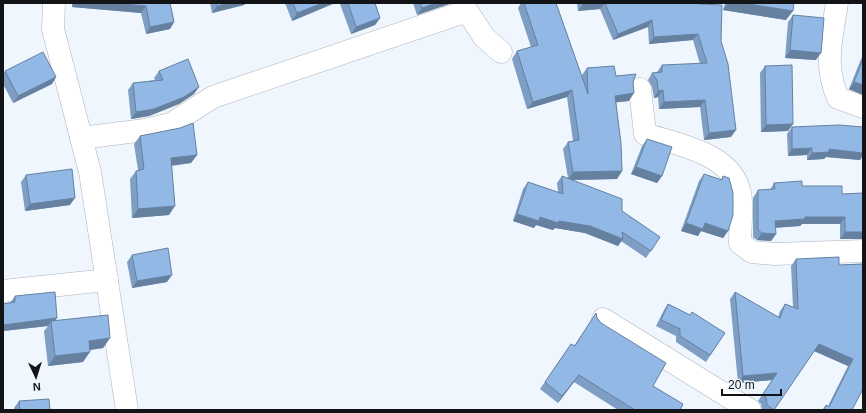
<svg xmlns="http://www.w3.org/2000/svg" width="866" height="413" viewBox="0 0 866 413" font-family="Arial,sans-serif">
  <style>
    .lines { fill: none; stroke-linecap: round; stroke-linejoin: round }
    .minor-casing { stroke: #adb3bb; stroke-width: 23 }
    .minor { stroke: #fff; stroke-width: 22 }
    .wall { fill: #7e9ec5 }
    .shaded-wall { fill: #6681a0 }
    .building { fill: #92b8e5; stroke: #6681a0 }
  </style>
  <rect width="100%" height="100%" fill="#eff6fe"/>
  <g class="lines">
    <g class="minor-casing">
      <g id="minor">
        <polyline points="54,3 53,29 90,172 127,410"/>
        <path d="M 837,3 C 832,37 823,65 838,98 L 863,107"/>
        <path d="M 640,89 L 645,134 C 678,145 732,153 740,193 C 743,207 740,228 740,243 L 752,252 L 774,254 L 863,251"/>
        <polyline points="81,138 145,130 171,124 213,97 467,11 484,37 501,52"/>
        <polyline points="3,291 107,280"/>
        <polyline points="603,319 750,410"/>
      </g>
    </g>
    <use href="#minor" class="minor"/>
  </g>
  <g class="wall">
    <polygon points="72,3 170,3 174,22 170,29 146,34 141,13 72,7"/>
    <polygon points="210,3 246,3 244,5 212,13"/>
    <polygon points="285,3 335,3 292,21"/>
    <polygon points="341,3 375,3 380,18 375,25 351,34 340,4"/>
    <polygon points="413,3 452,3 417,15"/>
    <polygon points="521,3 556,3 582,77 582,75 587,68 616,76 633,82 629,101 616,102 622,171 617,179 572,180 622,211 660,237 646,258 621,241 618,246 585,233 555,228 553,230 536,225 534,228 513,221 523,189 528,182 558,192 557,183 562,176 568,178 563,149 568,142 573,141 567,97 527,109 512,59 517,51 531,47 518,8"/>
    <polygon points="577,3 699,3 721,41 731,137 704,140 700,107 659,109 658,97 654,98 652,87 648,80 652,73 657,72 662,65 700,64 693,40 649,44 648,27 613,40 600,9 578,11"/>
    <polygon points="725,3 794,3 786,20 723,10"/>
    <polygon points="793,15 816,60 785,58 788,22"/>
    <polygon points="863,56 863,95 849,89 861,59"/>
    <polygon points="765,66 793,124 788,131 761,132 760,73"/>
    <polygon points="5,71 56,77 52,84 13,103 3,84 3,74"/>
    <polygon points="159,71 194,94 179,104 149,116 131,119 128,90 133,83 155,80 154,78"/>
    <polygon points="792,127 863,127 863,155 860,160 826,157 824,159 807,160 807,155 788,156 787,134"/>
    <polygon points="140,136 197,155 191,163 172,166 169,215 132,218 130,179 136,171 138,170 134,144"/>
    <polygon points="647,139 662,176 657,183 631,174 642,146"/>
    <polygon points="704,174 721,180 723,176 728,231 723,238 701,231 698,236 681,231 699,181"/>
    <polygon points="26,175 70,205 25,211 21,182"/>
    <polygon points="774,183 802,186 842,194 863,239 840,239 840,224 802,224 800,226 775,228 776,234 771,241 757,240 753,237 753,198 758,190 770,190"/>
    <polygon points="132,255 167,282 132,288 127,262"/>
    <polygon points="796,259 839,265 863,264 852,410 822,410 826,405 828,406 848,366 814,351 774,410 762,410 761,404 758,401 772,380 738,383 730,299 735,292 778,317 780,311 785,304 793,307 791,266"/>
    <polygon points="15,296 57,318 55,321 110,338 103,348 90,350 83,362 48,366 44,331 48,326 3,331 3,304 10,303"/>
    <polygon points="668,304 725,333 706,362 676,342 676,336 656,326 664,310"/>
    <polygon points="596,313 597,318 653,386 680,410 618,410 574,382 558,403 540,389 571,344 574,346"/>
    <polygon points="19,401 50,410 14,410 14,408"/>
  </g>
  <g class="shaded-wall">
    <polygon points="74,3 112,3 146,6 141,13 72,7"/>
    <polygon points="230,3 246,3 244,5 212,13 217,6"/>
    <polygon points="323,3 335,3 292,21 297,13"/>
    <polygon points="436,3 452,3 417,15 422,8"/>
    <polygon points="596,3 605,3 600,9 578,11 583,4"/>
    <polygon points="728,3 742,3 793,11 786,20 723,10"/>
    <polygon points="380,18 375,25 351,34 356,27"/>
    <polygon points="652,20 648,27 613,40 618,34"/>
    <polygon points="174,22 170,29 146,34 150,27"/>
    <polygon points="698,34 693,40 649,44 654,37"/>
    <polygon points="790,50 821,53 816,60 785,58"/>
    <polygon points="56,77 52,84 13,103 18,96"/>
    <polygon points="854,82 863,85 863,95 849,89"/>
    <polygon points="199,87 194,94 179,104 149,116 131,119 136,112"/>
    <polygon points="572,90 567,97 527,109 533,102"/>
    <polygon points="663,90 658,97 654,98 658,91"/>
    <polygon points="634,93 629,101 610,103 615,96"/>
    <polygon points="705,100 700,107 659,109 664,102"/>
    <polygon points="793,124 788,131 761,132 766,125"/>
    <polygon points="736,130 731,137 704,140 709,133"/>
    <polygon points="812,148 807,155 788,156 792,149"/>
    <polygon points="829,149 863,153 863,155 860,160 826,157 824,159 807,160 812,153"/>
    <polygon points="197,155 191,163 165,166 171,158"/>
    <polygon points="636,167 662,176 657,183 631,174"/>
    <polygon points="622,171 617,179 568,180 573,172"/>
    <polygon points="75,198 70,205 25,211 30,204"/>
    <polygon points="175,206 169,215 132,218 138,209"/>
    <polygon points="517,214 540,217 590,226 623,239 618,246 585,233 555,228 553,230 536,225 534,228 513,221"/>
    <polygon points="805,217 845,217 840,224 802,224 800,226 770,228 775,221"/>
    <polygon points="686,223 705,223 728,231 723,238 701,231 698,236 681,231"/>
    <polygon points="845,232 863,232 863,239 840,239"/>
    <polygon points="762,233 776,234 771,241 757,240"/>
    <polygon points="172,275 167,282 132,288 137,281"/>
    <polygon points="57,318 52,325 51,321 48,326 3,331 3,325"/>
    <polygon points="110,338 103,348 82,351 89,341"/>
    <polygon points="819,344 853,359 848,366 814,351"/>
    <polygon points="90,352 83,362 48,366 55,356"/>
    <polygon points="777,373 772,380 738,383 743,376"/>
    <polygon points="579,375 574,382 558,403 562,396"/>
  </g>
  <g class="building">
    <polygon points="112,3 170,3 174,22 150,27 146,6"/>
    <polygon points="216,3 230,3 217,6"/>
    <polygon points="293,3 323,3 297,13"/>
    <polygon points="348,3 375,3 380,18 356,27"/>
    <polygon points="420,3 436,3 422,8"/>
    <polygon points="524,3 556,3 588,94 587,68 614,66 616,76 636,74 633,82 634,93 615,96 621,143 622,171 573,172 568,142 579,140 572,90 533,102 517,51 538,45"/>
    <polygon points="583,3 596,3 583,4"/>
    <polygon points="605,3 699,3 699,4 722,5 721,41 728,64 736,130 709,133 705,100 664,102 663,90 658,91 657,80 652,73 662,72 662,65 707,63 698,34 654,37 652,20 618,34"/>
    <polygon points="742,3 794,3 793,11"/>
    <polygon points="793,15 824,18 821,53 790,50"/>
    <polygon points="43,52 56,77 18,96 5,71"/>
    <polygon points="188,59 199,87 184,97 154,109 136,112 133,83 163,80 159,71"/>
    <polygon points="863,59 863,85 854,82"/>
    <polygon points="792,65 793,124 766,125 765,66"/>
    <polygon points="193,123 197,155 171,158 175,206 138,209 136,171 144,169 140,136 180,128"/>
    <polygon points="839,125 863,127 863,153 829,149 829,152 812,153 812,148 792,149 792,127"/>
    <polygon points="647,139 672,147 662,176 636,167"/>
    <polygon points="72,169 75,198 30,204 26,175"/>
    <polygon points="704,174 722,180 723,176 729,178 733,193 733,215 728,231 705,223 703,229 686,223"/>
    <polygon points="562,176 622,199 622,211 660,237 651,251 622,232 623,239 590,226 559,221 558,223 540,217 539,221 517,214 528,182 563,194"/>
    <polygon points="802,181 802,186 842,186 842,194 863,193 863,232 845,232 845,217 805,217 805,219 775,221 776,234 762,233 758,230 758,190 775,189 774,183"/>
    <polygon points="168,248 172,275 137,281 132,255"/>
    <polygon points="839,257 839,265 863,264 863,389 852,410 824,410 826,405 829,407 853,359 819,344 774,410 767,405 766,397 763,394 777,373 743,376 735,292 780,318 785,304 798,309 796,259"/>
    <polygon points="55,292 57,318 3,325 3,304 15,302 15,296"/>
    <polygon points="668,304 690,315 692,312 725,333 710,355 680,336 680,329 661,320"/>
    <polygon points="596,313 597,318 601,323 666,363 653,386 683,404 680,410 638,410 637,409 636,410 635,410 579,375 562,396 545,382 571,344 575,346"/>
    <polygon points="108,315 110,338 89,341 90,352 55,356 51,321"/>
    <polygon points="49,399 50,410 20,410 19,401"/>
  </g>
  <rect width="866" height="413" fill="none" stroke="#121417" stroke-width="8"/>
  <g transform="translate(36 377) rotate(176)" stroke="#eff6fe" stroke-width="3" paint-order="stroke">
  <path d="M0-3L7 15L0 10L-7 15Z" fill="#121417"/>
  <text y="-6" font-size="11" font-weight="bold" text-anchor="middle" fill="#121417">N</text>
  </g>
  <path d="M722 389v6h59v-6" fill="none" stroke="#121417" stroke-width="2"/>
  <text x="728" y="389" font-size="12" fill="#121417" stroke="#eff6fe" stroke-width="3" paint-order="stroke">20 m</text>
</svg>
